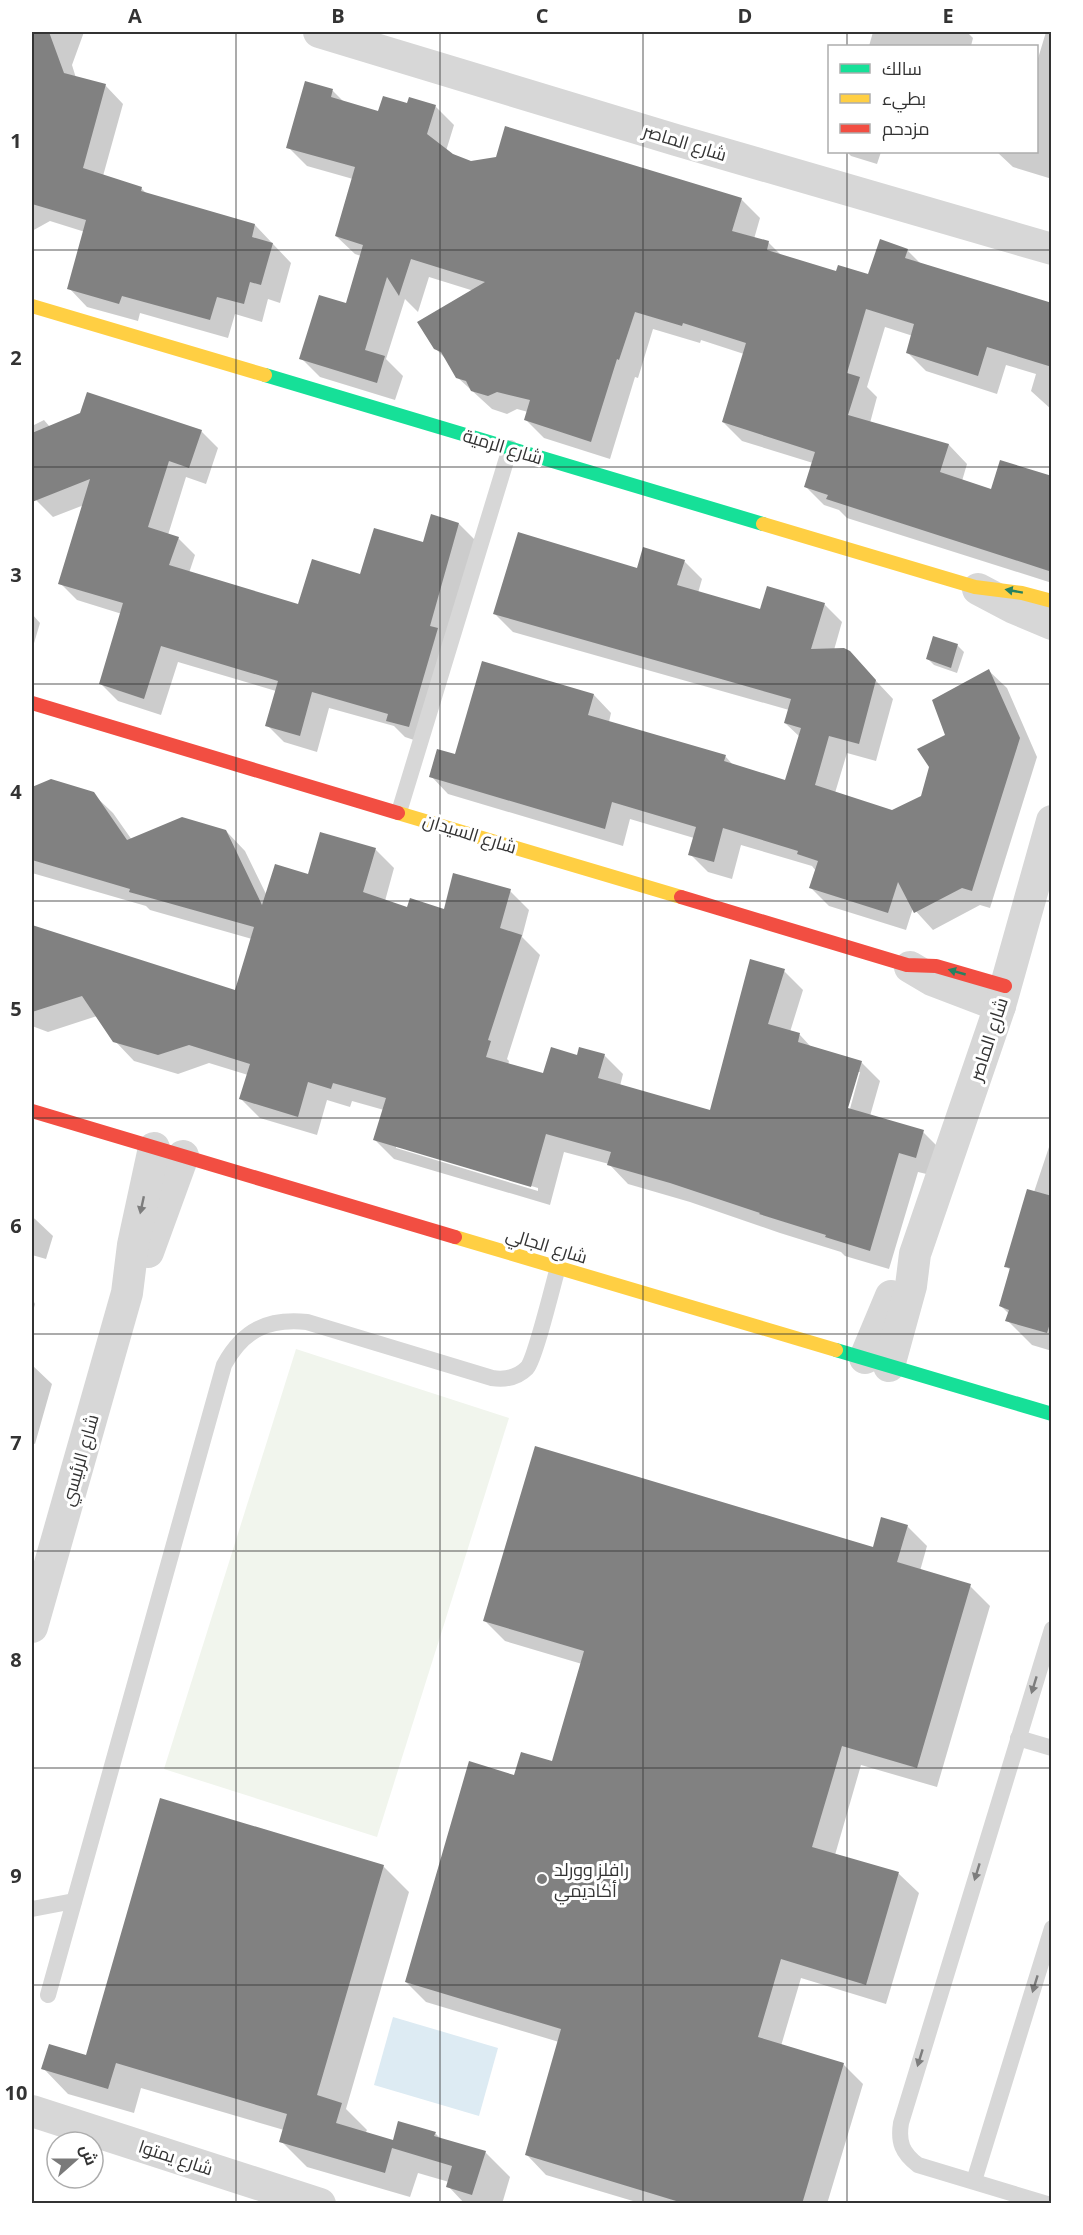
<svg xmlns="http://www.w3.org/2000/svg" width="1083" height="2235" viewBox="0 0 1083 2235" font-family="'Open Sans',Cairo,sans-serif">
  <style>
    .green { fill: #f1f5ed }
    .water { fill: #ddebf3 }
    .shadow { fill: #0003; fill-rule: evenodd }
    .building { fill: #818181 }
    .lines { fill: none; stroke-linecap: round; stroke-linejoin: round }
    .lane { stroke: #d7d7d7; stroke-width: 16 }
    .street { stroke: #d7d7d7; stroke-width: 32 }
    .fast { stroke: #16e098; stroke-width: 14 }
    .slow { stroke: #ffcf43; stroke-width: 14 }
    .jam { stroke: #f24e42; stroke-width: 14 }
    .oneway { fill: #268160 }
    .oneway2 { fill: #7d7d7d }
    .grid { fill: none; stroke: #333; stroke-width: 1.5; stroke-opacity: 0.55 }
    .poi-dot { fill: #7a7a7a; stroke: #fff; stroke-width: 2 }
    .labels { text-anchor: middle; dominant-baseline: central; stroke-width: 6; stroke-linejoin: round; paint-order: stroke }
    .street-label { font-size: 18px; fill: #333; stroke: #fff }
    .poi-label { font-size: 18px; fill: #333; stroke: #fff; text-anchor: start }
    .neatline { fill: none; stroke: #333; stroke-width: 2 }
    .grid-label { font-size: 20px; text-anchor: middle; font-weight: bold; fill: #333 }
  </style>
  <rect width="100%" height="100%" fill="#fff"/>
  <polygon class="green" points="296,1349 509,1418 377,1837 164,1769"/>
  <polygon class="water" points="393,2017 498,2048 479,2116 374,2085"/>
  <g class="shadow">
    <polygon points="32,32 84,32 72,65 76,78 105,85 123,104 103,176 141,188 148,195 255,225 291,263 280,303 268,299 262,322 235,314 228,338 140,313 138,321 87,307 69,288 85,232 50,221 32,231 32,107 35,91 32,87"/>
    <polygon points="873,32 967,32 973,38 971,46 869,46"/>
    <polygon points="1046,32 1052,32 1052,179 1013,167 997,152 1036,152 1036,65"/>
    <polygon points="306,83 333,91 345,103 379,113 408,104 435,106 454,125 446,151 471,163 741,199 760,218 754,239 768,242 783,257 837,273 869,276 907,250 922,265 1052,305 1052,410 1031,391 1036,374 1006,365 997,394 926,371 908,353 913,336 885,327 867,387 877,397 870,423 949,445 967,464 962,481 992,490 1052,478 1052,583 847,518 839,510 824,505 806,487 813,463 742,441 723,422 744,354 701,340 700,343 653,329 638,378 635,377 610,459 544,438 526,420 528,412 517,409 507,414 492,409 457,377 447,360 435,348 474,291 429,277 418,312 405,299 386,359 403,376 395,400 320,377 301,358 347,305 361,256 355,254 336,236 353,179 307,166 288,147"/>
    <polygon points="847,152 881,152 877,164 851,156"/>
    <polygon points="44,420 50,427 201,431 218,448 206,484 186,477 168,535 178,538 195,555 189,573 299,606 424,544 459,524 476,541 426,744 405,737 394,726 329,708 317,752 284,742 267,725 276,691 178,662 161,715 118,701 101,684 122,614 77,600 60,583 84,505 53,517 36,500 32,489 32,426"/>
    <polygon points="684,561 702,579 698,593 761,611 824,604 842,622 834,650 849,652 893,699 876,761 847,753 835,793 892,812 923,797 947,735 989,671 1007,688 1037,757 990,908 980,905 933,930 913,908 906,930 829,906 811,888 816,871 812,866 741,845 732,879 708,872 690,854 694,838 630,819 623,846 448,794 431,776 456,756 594,695 611,713 609,722 725,756 734,766 786,782 800,737 785,723 789,710 513,632 495,614 638,570"/>
    <polygon points="32,614 40,623 32,650"/>
    <polygon points="957,645 964,652 957,673 934,665 928,659"/>
    <path d="M 51,781 L 93,794 L 113,813 L 132,840 L 226,831 L 245,851 L 267,896 L 375,849 L 394,868 L 385,901 L 408,908 L 445,911 L 510,891 L 529,910 L 522,937 L 540,955 L 507,1059 L 509,1061 L 508,1065 L 544,1075 L 579,1056 L 604,1055 L 623,1074 L 620,1086 L 711,1112 L 784,971 L 803,990 L 790,1032 L 800,1035 L 812,1048 L 861,1062 L 880,1081 L 870,1116 L 923,1132 L 942,1151 L 935,1176 L 918,1172 L 889,1269 L 845,1256 L 841,1252 L 780,1233 L 690,1202 L 628,1184 L 609,1164 L 564,1152 L 550,1205 L 394,1159 L 375,1140 L 384,1110 L 352,1101 L 350,1107 L 327,1100 L 317,1135 L 260,1118 L 241,1099 L 248,1075 L 209,1063 L 178,1074 L 134,1061 L 115,1041 L 97,1016 L 48,1032 L 32,1026 L 32,927 L 236,992 L 252,939 L 150,910 L 146,906 L 32,873 L 32,789 ZM 857,1072 L 860,1072 L 848,1116 L 845,1115 ZM 396,1145 L 538,1188 L 538,1191 L 396,1148 Z"/>
    <polygon points="1052,1138 1052,1351 1032,1345 1007,1320 1009,1314 1001,1306 1011,1271 1006,1266 1034,1192"/>
    <polygon points="32,1217 35,1219 53,1236 46,1259 32,1255"/>
    <polygon points="32,1298 35,1304 32,1315"/>
    <polygon points="32,1365 52,1384 35,1444 33,1443 32,1448"/>
    <polygon points="907,1526 927,1546 920,1571 970,1586 990,1606 937,1787 861,1765 835,1855 899,1874 919,1893 886,2004 801,1978 781,2046 843,2064 863,2084 827,2204 643,2204 546,2175 527,2155 559,2042 426,2002 406,1982 515,1776 553,1762 582,1664 505,1641 485,1621 874,1549"/>
    <polygon points="383,1866 409,1892 346,2109 367,2130 365,2134 394,2142 435,2133 441,2139 485,2152 510,2177 502,2204 465,2204 448,2186 449,2182 418,2173 410,2197 307,2167 281,2141 284,2130 141,2088 134,2113 68,2094 43,2068 87,2057"/>
  </g>
  <g class="building">
    <polygon points="32,32 49,32 64,73 106,84 83,168 142,187 141,191 255,224 252,237 273,243 261,285 250,282 244,304 217,297 210,320 122,296 119,304 67,289 86,220 32,204 32,101 34,91 32,87"/>
    <polygon points="305,81 333,89 331,97 378,111 383,96 407,103 409,97 436,105 427,134 453,154 471,161 496,157 505,126 742,198 732,231 769,241 767,250 836,271 838,265 868,274 880,239 908,249 905,258 1052,303 1052,367 987,347 978,376 906,353 914,324 866,309 847,373 860,377 848,415 949,444 940,472 991,489 1000,460 1052,476 1052,572 826,499 828,495 804,487 815,452 722,422 746,343 683,323 682,326 635,312 619,360 617,359 591,442 524,420 530,400 497,392 488,396 471,391 466,381 456,378 441,352 434,349 417,322 485,282 411,259 399,296 387,277 365,350 385,356 377,383 299,359 319,295 346,303 363,245 335,236 355,167 286,148"/>
    <polygon points="87,392 202,430 189,468 169,461 148,527 179,537 169,565 298,604 312,559 360,574 374,528 423,542 431,514 459,523 430,626 438,628 409,727 386,721 388,714 312,692 300,736 265,726 278,681 161,646 144,699 99,684 123,603 58,584 90,479 32,502 32,433 80,413"/>
    <polygon points="518,532 637,568 643,547 685,560 677,585 760,609 767,586 825,603 811,649 844,648 850,651 876,680 859,744 829,736 815,785 892,810 921,796 929,767 917,749 945,735 932,700 989,669 1020,738 972,891 962,888 914,913 898,882 888,913 809,888 818,861 797,854 798,851 723,828 714,862 688,855 696,827 612,802 605,829 429,777 437,749 455,754 482,661 594,694 588,715 726,755 724,761 785,780 801,728 784,723 791,699 493,614"/>
    <polygon points="933,636 958,644 951,668 926,659"/>
    <polygon points="51,779 94,792 127,840 182,817 226,830 262,905 275,864 308,874 320,832 376,848 363,892 407,907 410,898 444,909 453,873 511,889 500,928 522,935 488,1040 491,1041 486,1057 543,1073 551,1047 577,1055 579,1047 605,1054 598,1078 710,1110 750,959 785,969 768,1024 800,1033 798,1042 862,1061 848,1108 924,1130 916,1158 899,1153 870,1251 825,1237 826,1235 759,1214 760,1213 670,1183 607,1165 611,1152 546,1134 531,1187 373,1140 386,1098 333,1083 331,1089 308,1082 298,1117 239,1099 250,1064 189,1045 158,1055 113,1042 82,996 32,1012 32,925 235,990 254,927 129,892 130,889 32,860 32,787"/>
    <polygon points="1027,1189 1052,1196 1052,1317 1047,1333 1005,1321 1009,1310 999,1306 1010,1268 1004,1267"/>
    <polygon points="535,1446 873,1547 881,1517 908,1525 897,1562 971,1584 917,1768 842,1746 812,1847 899,1872 866,1985 781,1959 758,2037 844,2063 802,2204 686,2204 525,2155 561,2029 405,1982 469,1761 514,1775 521,1752 552,1761 584,1651 483,1621"/>
    <polygon points="160,1798 384,1865 317,2095 342,2103 336,2123 393,2140 398,2121 436,2132 434,2136 486,2151 472,2195 446,2187 452,2166 392,2148 385,2173 279,2142 287,2114 116,2063 108,2089 41,2069 49,2044 86,2055"/>
  </g>
  <g class="lines">
    <g class="lane">
      <polyline points="399,812 510,448"/>
      <polyline points="1018,1738 1052,1748"/>
      <polyline points="32,1909 74,1901"/>
      <path d="M 48,1995 L 224,1365 C 243,1330 268,1318 307,1322 L 492,1378 C 505,1380 517,1378 527,1368 C 535,1359 553,1285 558,1267"/>
      <polyline points="974,2181 1052,1928"/>
      <path d="M 1047,2204 L 918,2165 C 902,2153 898,2142 901,2123 L 1052,1629"/>
    </g>
    <g class="street">
      <polyline points="319,32 676,140 1052,249"/>
      <polyline points="978,589 1014,608 1052,624"/>
      <polyline points="910,967 932,980 1000,1006"/>
      <polyline points="148,1252 183,1156"/>
      <polyline points="865,1358 891,1296"/>
      <polyline points="889,1366 911,1286 915,1254 1000,1006 1052,821"/>
      <polyline points="32,1627 127,1293 133,1245 154,1148"/>
      <polyline points="32,2111 320,2204"/>
    </g>
    <g class="fast">
      <polyline points="265,375 763,524"/>
      <polyline points="836,1350 1052,1414"/>
    </g>
    <g class="slow">
      <polyline points="32,306 265,375"/>
      <polyline points="763,524 975,587 1022,593 1052,601"/>
      <polyline points="398,813 681,897"/>
      <polyline points="455,1237 836,1350"/>
    </g>
    <g class="jam">
      <polyline points="32,703 398,813"/>
      <polyline points="681,897 907,965 936,966 1005,986"/>
      <polyline points="32,1111 455,1237"/>
    </g>
  </g>
  <defs><path id="oneway-solid" d="M-6-.8H1V-3.2L6.5 0L1 3.2V.8H-6Z" transform="scale(1.5)"/></defs>
  <g class="oneway">
    <use href="#oneway-solid" transform="translate(1014 591) rotate(-170)"/>
    <use href="#oneway-solid" transform="translate(957 972) rotate(-164)"/>
  </g>
  <g class="oneway2">
    <use href="#oneway-solid" transform="translate(142 1205) rotate(102)"/>
    <use href="#oneway-solid" transform="translate(1034 1685) rotate(107)"/>
    <use href="#oneway-solid" transform="translate(977 1872) rotate(107)"/>
    <use href="#oneway-solid" transform="translate(1035 1984) rotate(107)"/>
    <use href="#oneway-solid" transform="translate(920 2058) rotate(107)"/>
  </g>
  <path class="grid" d="M 236,32 L 236,2204M 440,32 L 440,2204M 643,32 L 643,2204M 847,32 L 847,46M 847,152 L 847,2204M 32,250 L 1052,250M 32,467 L 1052,467M 32,684 L 1052,684M 32,901 L 1052,901M 32,1118 L 1052,1118M 32,1334 L 1052,1334M 32,1551 L 1052,1551M 32,1768 L 1052,1768M 32,1985 L 1052,1985"/>
  <circle class="poi-dot" cx="542" cy="1879" r="6"/>
  <g class="labels">
    <g class="street-label">
      <text transform="translate(685 142) rotate(17)">شارع الماصر</text>
      <text transform="translate(503 446) rotate(17)">شارع الرمية</text>
      <text transform="translate(470 833) rotate(17)">شارع السيدان</text>
      <text transform="translate(988 1039) rotate(-72)">شارع الماصر</text>
      <text transform="translate(547 1245) rotate(17)">شارع الجالي</text>
      <text transform="translate(79 1460) rotate(-74)">شارع الرئيسي</text>
      <text transform="translate(176 2157) rotate(18)">شارع يمتوا</text>
    </g>
    <g class="poi-label">
      <text x="554" y="1869">رافلز وورلد<tspan x="554" dy="21">أكاديمي</tspan></text>
    </g>
  </g>
  <rect width="1083" height="2235" fill="none" stroke="#ffffff" stroke-width="66"/>
  <rect x="828" y="45" width="210" height="108" fill="#ffffff" stroke="#adadad" stroke-width="1.5"/>
  <rect x="840" y="64" width="30" height="9" fill="#16e098" stroke="#adadad" stroke-width="1.5"/>
  <text x="882" y="75" font-size="18" fill="#333333">سالك</text>
  <rect x="840" y="94" width="30" height="9" fill="#ffcf43" stroke="#adadad" stroke-width="1.5"/>
  <text x="882" y="105" font-size="18" fill="#333333">بطيء</text>
  <rect x="840" y="124" width="30" height="9" fill="#f24e42" stroke="#adadad" stroke-width="1.5"/>
  <text x="882" y="135" font-size="18" fill="#333333">مزدحم</text>
  <g transform="translate(75 2160) rotate(69)"><circle r="28" fill="#ffffff" stroke="#adadad" stroke-width="1.5"/>
  <path d="M0-4.5L10 22L0 15L-10 22Z" fill="#7a7a7a"/>
  <text y="-9" font-size="16" font-weight="bold" text-anchor="middle" fill="#333333">ش</text>
  </g>
  <rect x="33" y="33" width="1017" height="2169" class="neatline"/>
  <g class="grid-label">
    <text x="135" y="23">A</text>
    <text x="338" y="23">B</text>
    <text x="542" y="23">C</text>
    <text x="745" y="23">D</text>
    <text x="948" y="23">E</text>
    <text x="16" y="148">1</text>
    <text x="16" y="365">2</text>
    <text x="16" y="582">3</text>
    <text x="16" y="799">4</text>
    <text x="16" y="1016">5</text>
    <text x="16" y="1233">6</text>
    <text x="16" y="1450">7</text>
    <text x="16" y="1667">8</text>
    <text x="16" y="1883">9</text>
    <text x="16" y="2100">10</text>
  </g>
</svg>
